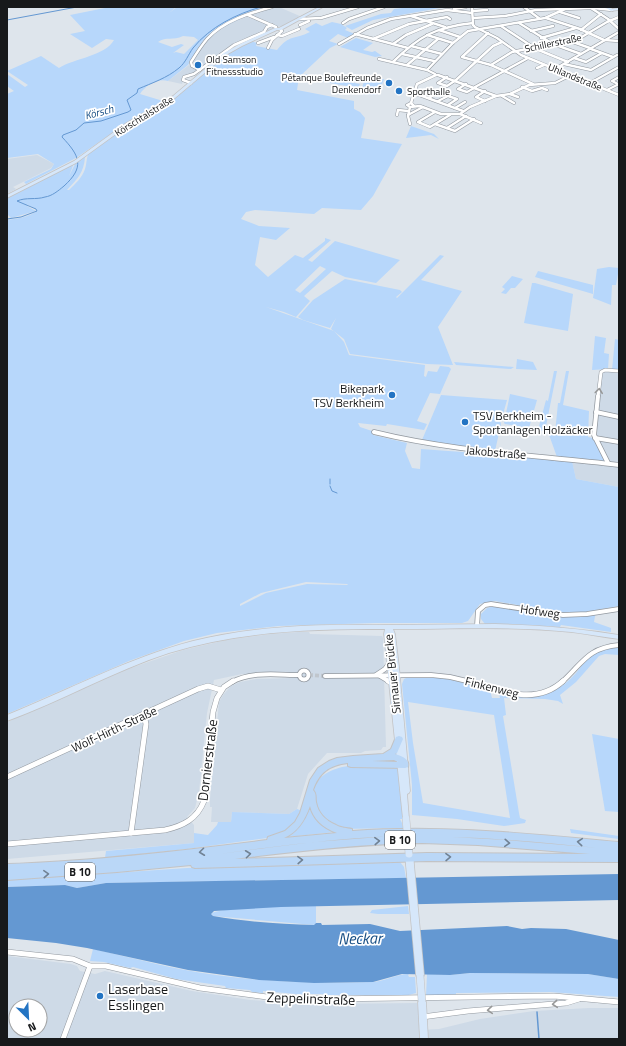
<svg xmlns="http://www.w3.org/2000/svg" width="626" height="1046" viewBox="0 0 626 1046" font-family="'Titillium Web',sans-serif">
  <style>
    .built { fill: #cedae7; fill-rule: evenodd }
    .green { fill: #b7d7fb; fill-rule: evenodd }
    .water { fill: #6498d2 }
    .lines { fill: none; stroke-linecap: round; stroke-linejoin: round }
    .stream-far1 { stroke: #6498d2; stroke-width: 1 }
    .stream { stroke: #6498d2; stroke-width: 1.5 }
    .minor-tunnel { stroke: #c0c6cd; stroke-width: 4; stroke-dasharray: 4 2; stroke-linecap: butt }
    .minor-far3-casing { stroke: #9399a0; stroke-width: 3.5 }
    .minor-far2-casing { stroke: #9399a0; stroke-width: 4 }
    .minor-far1-casing { stroke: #9399a0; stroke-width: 5.5 }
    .minor-casing { stroke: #9399a0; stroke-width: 6 }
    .major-casing { stroke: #c3c3c4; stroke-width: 1.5 }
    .highway-casing { stroke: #c3c3c4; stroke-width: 2 }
    .minor-far3 { stroke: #fff; stroke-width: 2.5 }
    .minor-far2 { stroke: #fff; stroke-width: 3 }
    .minor-far1 { stroke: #fff; stroke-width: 4 }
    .minor { stroke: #fff; stroke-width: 5 }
    .major { fill: #d6e7fa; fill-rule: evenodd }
    .highway { fill: #bad7f7; fill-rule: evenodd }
    .major-bridge-casing { stroke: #c3c3c4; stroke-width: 8; stroke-linecap: butt }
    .major-bridge { stroke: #d6e7fa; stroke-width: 7 }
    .oneway { stroke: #979898 }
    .oneway2 { stroke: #718294 }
    .poi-dot { fill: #2374c3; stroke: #fff; stroke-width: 1.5 }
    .labels { text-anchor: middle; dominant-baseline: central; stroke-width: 3.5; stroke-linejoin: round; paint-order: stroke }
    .far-street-label { font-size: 10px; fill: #17191b; stroke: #fff }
    .far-poi-label { font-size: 10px; fill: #17191b; stroke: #fff; text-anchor: start }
    .far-water-label { font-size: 11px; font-style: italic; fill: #174e84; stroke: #fff }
    .shield { fill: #fff; stroke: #5d5e5f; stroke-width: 1 }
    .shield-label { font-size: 11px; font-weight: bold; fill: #17191b }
    .poi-label { font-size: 12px; fill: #17191b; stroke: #fff; text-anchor: end }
    .street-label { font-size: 12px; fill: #17191b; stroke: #fff }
    .near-street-label { font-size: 14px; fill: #17191b; stroke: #fff }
    .near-poi-label { font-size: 14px; fill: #17191b; stroke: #fff; text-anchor: start }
    .near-water-label { font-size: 16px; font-style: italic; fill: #174e84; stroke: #fff }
  </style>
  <rect width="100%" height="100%" fill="#dee5ec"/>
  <g class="built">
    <polygon points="272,7 279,7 302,17 283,26 275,27 276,29 250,40 248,39 234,45 194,74 184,77 182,84 168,81 189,65 212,34 228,24 248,15"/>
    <polygon points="37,155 54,164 51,168 13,187 16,189 7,194 7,159"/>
    <polygon points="606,371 619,372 619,487 576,479 572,461 609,465 596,434 602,373"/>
    <polygon points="298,632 309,632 310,634 382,636 383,638 386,747 383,747 381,750 365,751 361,753 327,753 308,774 297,809 289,814 232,812 231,822 211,822 212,807 210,807 210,799 219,702 223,695 231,686 240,682 256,679 294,678 294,673 242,674 214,680 207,713 199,792 195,808 187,817 194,825 194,843 7,859 7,722 125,670 183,650 226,640 271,634"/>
    <path d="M 7,956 L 71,964 L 77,966 L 80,971 L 95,974 L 105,971 L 192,991 L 250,1000 L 323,1004 L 417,1003 L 421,1030 L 439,1029 L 480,1019 L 534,1011 L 589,1008 L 619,1008 L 619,1039 L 7,1039 ZM 16,1006 L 40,1006 L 40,1030 L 16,1030 Z"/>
  </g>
  <g class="green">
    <path d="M 110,7 L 176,7 L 169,13 L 177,7 L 270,7 L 254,12 L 210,34 L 203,41 L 188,65 L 168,81 C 157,78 145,86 140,94 L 163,101 L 121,127 L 76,158 L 26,184 L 24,182 L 51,169 L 54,164 L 38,154 L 7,158 L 7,94 L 14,91 L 7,86 L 7,74 L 25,87 L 28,85 L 7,71 L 41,56 L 59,68 C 75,58 105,56 114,40 L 106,39 L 92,48 L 70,34 L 85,31 L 70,15 ZM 183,36 L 194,37 L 198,40 L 184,54 L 176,52 L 173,53 L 184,45 L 181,44 L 172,47 L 158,42 C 166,36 173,41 183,36 Z"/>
    <polygon points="411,7 445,7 373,20 352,30 345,26 381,14 391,13 394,9"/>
    <path d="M 332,22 L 341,24 L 347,28 L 345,30 L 355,34 L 348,38 L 338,34 L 329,41 L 338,44 L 330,48 L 299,77 L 297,90 L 354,101 L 354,109 L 360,112 L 365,118 L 361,138 L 402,144 L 373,196 L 361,210 L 322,208 L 314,214 L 255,210 L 246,212 L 241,219 L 259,226 L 290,228 L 276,240 L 260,237 L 255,265 L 268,277 L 295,255 L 303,258 L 325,241 L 325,238 L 331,240 L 308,260 L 312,262 L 335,241 L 400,260 L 376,283 L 345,277 L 332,271 L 304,296 L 310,301 L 296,317 L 284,312 L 266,307 L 334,331 L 344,342 L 349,355 L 425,365 L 424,376 L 426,377 L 428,371 L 437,372 L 440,366 L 449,367 L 451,369 L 440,394 L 430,393 L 417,421 L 427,424 L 424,430 L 387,424 L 386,426 L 358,423 L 360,427 L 372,431 L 373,435 L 407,443 L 405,451 L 412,468 L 420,469 L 421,449 L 557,459 L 572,461 L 576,479 L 619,487 L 619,606 L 596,610 L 594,622 L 611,628 L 611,632 L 561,625 L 560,627 L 485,624 L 481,619 L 481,614 L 487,608 L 494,606 L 552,616 L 551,611 L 495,601 L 480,604 L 468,621 L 462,623 L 375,623 L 279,626 L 217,633 L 184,641 L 129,661 L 7,714 L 7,220 C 16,219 29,217 37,211 L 36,209 L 28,205 L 28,204 L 27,206 L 36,211 L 11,218 L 7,214 L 7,198 L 74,163 L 69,176 L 76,162 L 85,157 C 84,173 77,179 67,190 L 69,190 C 75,184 82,178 85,169 C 87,163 86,158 89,153 L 138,119 L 177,96 L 216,62 L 237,47 L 251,41 L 257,43 L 256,46 L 277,50 C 290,34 294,40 310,32 L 305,29 L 316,23 L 322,26 ZM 320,266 L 326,269 L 300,293 L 295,290 ZM 306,582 L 347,584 L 348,585 L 307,584 L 266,593 L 240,606 L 240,604 L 261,593 Z"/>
    <polygon points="356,38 373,43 363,50 372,52 375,51 382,56 375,57 340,47"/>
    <polygon points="305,74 360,84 358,88 302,78"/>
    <polygon points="365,78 384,79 379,92 377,92 376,95 358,94 358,92 367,93 367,91 361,91"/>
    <polygon points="411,126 434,134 439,139 431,135 406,138"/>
    <polygon points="440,255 444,256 421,280 462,291 438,327 453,365 427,364 350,354 344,339 331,329 336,318 330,328 303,320 298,317 313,300 345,279 400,290 402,292 396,297 397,298"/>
    <polygon points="609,267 619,268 616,285 612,285 611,305 593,298 597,269"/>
    <polygon points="538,271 593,285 593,294 535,277"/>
    <polygon points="512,276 523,279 515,288 511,288 506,294 501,293 505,289 502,287"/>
    <polygon points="532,283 535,283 573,294 568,331 524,323"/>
    <polygon points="595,336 606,338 604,353 609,354 608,369 592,370"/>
    <polygon points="615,339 619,340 619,370 612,370"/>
    <polygon points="517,359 533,362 537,370 516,369"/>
    <polygon points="454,362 514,367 511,369 456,365"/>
    <polygon points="554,371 557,371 545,431 538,430 546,400 548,401"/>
    <polygon points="566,371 569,371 563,405 589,411 588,437 593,438 606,461 604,462 557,457 548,432 555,433 558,403 560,403"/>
    <polygon points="510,394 537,400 529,428 505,424 504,423"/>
    <polygon points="441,395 507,400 502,418 500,420 501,424 495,451 423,442 422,440"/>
    <path d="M 612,647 L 619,647 L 619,655 L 605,654 L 599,656 L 576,682 L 560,695 L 563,704 L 558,701 L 545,699 L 504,698 L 506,715 L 503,716 L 519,813 L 520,818 L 526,820 L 525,823 L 504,826 L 457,819 L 412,815 L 412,785 L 402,684 L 404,679 C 410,676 416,677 422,677 C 447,677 469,684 492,691 L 491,694 L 492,698 L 500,698 L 499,694 L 501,693 C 531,700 554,698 576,673 C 581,667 587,657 595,653 C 600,650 607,649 612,647 ZM 408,702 L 494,715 L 510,818 L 423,803 L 413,743 Z"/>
    <polygon points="592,734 619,739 619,812 605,811"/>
    <path d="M 348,766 C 360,766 384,763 395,767 C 398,768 398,770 399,772 L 403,819 L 400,819 L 402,823 L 403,828 L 340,829 L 321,818 C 319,811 313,801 313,794 C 314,776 333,768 348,766 Z"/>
    <polygon points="309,801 335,832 288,837 301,824"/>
    <polygon points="297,809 303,811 294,827 275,837 187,849 105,858 106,851 194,843 194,833 208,835 217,825 218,822 231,822 232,812 289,814"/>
    <polygon points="570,829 619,836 619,839 571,833"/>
    <polygon points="400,862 404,867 406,878 106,883 77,888 65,885 7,887 7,880 187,868 281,863"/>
    <path d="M 316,906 L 316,923 L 314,925 L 213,916 L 211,914 C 216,907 301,906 316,906 Z"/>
    <polygon points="408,906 409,914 378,914 370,913 372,910"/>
    <path d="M 93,949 C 134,958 175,970 216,975 C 267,982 319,984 371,982 C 384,982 396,974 409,974 L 408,975 L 409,977 L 415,977 L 416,993 L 405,996 L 404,995 L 324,995 L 322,994 L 309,994 L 307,995 L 263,991 L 263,993 L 252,992 L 250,990 L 226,988 L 225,986 L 176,979 L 133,967 L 130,968 L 104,962 L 90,961 Z"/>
    <polygon points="471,973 588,974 619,979 619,997 550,992 456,993 456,995 426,996 427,974 450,975"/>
  </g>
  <path class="water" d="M 619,874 L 619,900 L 281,907 L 214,911 L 211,914 L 213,916 C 246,922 281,924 314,925 L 316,923 L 321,923 L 322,925 L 370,924 L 400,931 L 507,926 L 522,929 L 531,928 L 566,929 L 619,940 L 619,979 L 588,974 L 470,973 L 450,975 L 402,974 L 373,982 L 314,983 L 259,980 L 188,970 L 87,948 L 56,943 L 7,938 L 7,887 L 65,885 L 77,888 L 106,883 Z"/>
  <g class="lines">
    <g class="stream-far1">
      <polyline points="7,20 77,7"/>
      <path d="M 7,219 L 21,217 L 37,211 L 36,209 L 17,201 C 26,197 36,200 45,197 C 52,196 58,191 64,186 C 85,167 80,156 62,137 L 63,135 L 76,130 L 84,123 L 101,121 L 128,112 L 131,110 L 127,100 L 137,93 L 138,89 C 152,83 167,78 179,68 C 186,62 188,55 193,48 C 210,27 236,14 261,7"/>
      <polyline points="330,479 330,484"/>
      <polyline points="330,486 332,491 337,493"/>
    </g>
    <polyline class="stream" points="537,1012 539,1039"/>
    <polyline class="minor-tunnel" points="309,675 325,676"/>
    <g class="minor-far3-casing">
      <g id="minor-far3">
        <polyline points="472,7 473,25 475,27 497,38 521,55 619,95"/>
        <polyline points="524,7 540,19"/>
        <polyline points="591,8 608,19 619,29"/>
        <polyline points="593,8 612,10"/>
        <polyline points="454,9 466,7"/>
        <polyline points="473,11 487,10"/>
        <polyline points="560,12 579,18"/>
        <polyline points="248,15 276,27"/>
        <polyline points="411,16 445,27"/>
        <polyline points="473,18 505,16 536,10 591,8"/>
        <polyline points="546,18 580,29 604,40 619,41"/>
        <polyline points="299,19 321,18 358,7"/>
        <polyline points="343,23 349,19 384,7"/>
        <polyline points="519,23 553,44 581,54"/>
        <polyline points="300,25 309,21"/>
        <polyline points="501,26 536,49 568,62"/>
        <polyline points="439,30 460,37"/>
        <polyline points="581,30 601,14"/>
        <polyline points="531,31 553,26"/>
        <polyline points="488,33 462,57 491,65 533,84"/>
        <polyline points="355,34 408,48"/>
        <polyline points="277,35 282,36 299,29"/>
        <polyline points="427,35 453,43"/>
        <polyline points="541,38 576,28"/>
        <polyline points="373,39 409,24 447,17 450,19"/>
        <polyline points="570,41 590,48"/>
        <polyline points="258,43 274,37"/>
        <polyline points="339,44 367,28 391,19 447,10 472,13"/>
        <polyline points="393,44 406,35 432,24"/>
        <polyline points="411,46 442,54"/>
        <polyline points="268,48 272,40 282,31 280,29"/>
        <polyline points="591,49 613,57"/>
        <polyline points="402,54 434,61"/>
        <polyline points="574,58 586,62 602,53"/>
        <polyline points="379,59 427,70 435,74"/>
        <path d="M 393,62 C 419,36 436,27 473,23"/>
        <polyline points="564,64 591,70 617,55"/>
        <polyline points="407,65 438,39"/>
        <polyline points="491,65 512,52 580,38 607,22 619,17"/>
        <polyline points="537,68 544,65"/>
        <polyline points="555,69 619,32"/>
        <path d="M 200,70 L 192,66 L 191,62 C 196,54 201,46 207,39 C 223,21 250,13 272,7"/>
        <polyline points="427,70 453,43 468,31 545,18 565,9"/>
        <polyline points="438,75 496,96"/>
        <polyline points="447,77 438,83 447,86 456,80"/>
        <polyline points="456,80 493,46 502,42"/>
        <polyline points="191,83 183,80 184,77 194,74 234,45 264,32 267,27 272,25"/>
        <polyline points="590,83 619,67"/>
        <polyline points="466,84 458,89 467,92 476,87"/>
        <polyline points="618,84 612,81 619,77"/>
        <polyline points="475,87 528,58"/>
        <polyline points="522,87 532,91 542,88 547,90"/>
        <polyline points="607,90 619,84"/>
        <polyline points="485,91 476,97 485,101"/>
        <polyline points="414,93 463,111"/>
        <polyline points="510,94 518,97"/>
        <polyline points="420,95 429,89 438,92 429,98"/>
        <polyline points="502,96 514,103"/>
        <polyline points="438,101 448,96 457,99 448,105"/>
        <polyline points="411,103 417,84 436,75"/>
        <polyline points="414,106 411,103 407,105 410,107 420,106 441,114 460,114 470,107 496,96 510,94 529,85 555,83 571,75"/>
        <polyline points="410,107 408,116 410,124"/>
        <polyline points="455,108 465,102"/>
        <polyline points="435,112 418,122 430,127 450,115"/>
        <polyline points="460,114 481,123"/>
        <polyline points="397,115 398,110 408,111"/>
        <polyline points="408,115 423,107"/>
        <polyline points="435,124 455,131 474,119"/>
        <polyline points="447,128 466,116"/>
      </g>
    </g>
    <g class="minor-far2-casing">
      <polyline id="minor-far2" points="598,397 601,372 605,370 619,371"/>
    </g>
    <g class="minor-far1-casing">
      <g id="minor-far1">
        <polyline points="598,396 594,435 608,463"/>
        <polyline points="596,412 619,417"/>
        <path d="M 374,432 C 455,452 537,455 619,465"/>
        <polyline points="595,438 619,442"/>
        <polyline points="477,626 478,611 485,605 491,604 563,615 587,614 619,609"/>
        <circle cx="304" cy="675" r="4.5"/>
        <polyline points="376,675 385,669 390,662"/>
        <polyline points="325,676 431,675 450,677 471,682"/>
        <polyline points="380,676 390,682"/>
        <path d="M 232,682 C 251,671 278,675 299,675"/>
        <path d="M 562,682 C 583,663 587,648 619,645"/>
      </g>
    </g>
    <g class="minor-casing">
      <g id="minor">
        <polyline points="388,681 393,684"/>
        <path d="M 468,681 C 499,690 535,707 563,681"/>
        <polyline points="7,777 198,689 208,686 221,690"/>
        <polyline points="131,833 146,724 144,715"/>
        <path d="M 7,844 L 165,830 C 183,826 197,819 204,801 L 213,712 L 217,698 L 224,687 L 233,681"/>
        <polyline points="7,952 73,959 90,966 106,966 200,988 267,997 327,999 554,996 619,1002"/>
        <polyline points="422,1017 468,1011 566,1003 579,999"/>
        <polyline points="63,1039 90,966"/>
      </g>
    </g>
    <g class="major-casing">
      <g id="major">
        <polygon points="319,7 323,7 281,30 277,30 242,46 226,55 175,98 127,126 76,163 7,198 7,195 74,161 125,124 173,96 224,53 240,44 275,28 279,28"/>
        <polygon points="605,7 609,7 612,9 619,8 619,10 611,11"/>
        <path d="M 495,624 C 537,625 578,628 619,635 L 619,639 C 603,637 587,634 571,632 C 512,626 452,629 393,629 L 395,634 L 399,667 L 410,791 L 409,793 L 407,794 L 409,819 L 408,821 L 406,822 L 404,821 L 403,819 L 384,634 L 385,629 C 312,629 240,631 169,653 C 113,671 62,701 7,721 L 7,715 C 69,690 128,658 193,641 C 257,625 323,624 389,625 C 424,625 460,624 495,624 Z"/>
        <polygon points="409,851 412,852 413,854 424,975 423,978 420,979 417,978 416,975 405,854 406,852"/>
        <polygon points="422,998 425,999 426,1002 428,1039 420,1039 418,1002 419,999"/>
      </g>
    </g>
    <g class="highway-casing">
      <path id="highway" d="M 399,736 L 402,737 L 403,739 L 397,753 L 395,754 C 402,756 410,759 408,767 L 405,768 L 351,767 L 348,766 L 348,763 C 329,765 319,773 313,790 C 317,794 315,797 316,802 C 318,813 326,821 336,825 C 341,828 347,828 352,829 L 352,831 C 441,824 531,834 619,842 L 619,862 L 427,861 L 195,868 L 192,867 L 191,865 L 117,872 L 7,880 L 7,872 C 27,871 47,870 67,869 L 7,872 L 7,864 C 94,861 181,851 267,840 L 268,837 L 285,831 L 295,822 L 300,813 L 310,780 L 318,768 L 329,761 L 337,758 L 353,756 L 383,754 L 391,749 L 396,737 ZM 394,760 L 398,762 L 372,761 ZM 310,806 C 313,819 323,828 337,833 L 284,838 C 298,832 305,820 310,806 ZM 394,836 L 314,842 L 219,854 C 285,845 350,836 416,836 ZM 451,837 C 500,838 549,843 598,848 L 506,840 ZM 422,843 L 478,845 L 590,854 L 427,853 L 235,859 C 297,851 359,844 422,843 Z"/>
    </g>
    <use href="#minor-far3" class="minor-far3"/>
    <use href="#minor-far2" class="minor-far2"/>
    <use href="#minor-far1" class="minor-far1"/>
    <use href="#minor" class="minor"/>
    <use href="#major" class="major"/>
    <use href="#highway" class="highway"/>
    <g class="major-bridge-casing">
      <g id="major-bridge">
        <polyline points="406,819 409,854"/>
        <polyline points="420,975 422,1002"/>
      </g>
    </g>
    <use href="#major-bridge" class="major-bridge"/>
  </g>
  <defs><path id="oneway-chevron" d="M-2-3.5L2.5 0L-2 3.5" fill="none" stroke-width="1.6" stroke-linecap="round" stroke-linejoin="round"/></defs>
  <g class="oneway">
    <use href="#oneway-chevron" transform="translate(599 391) rotate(-83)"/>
    <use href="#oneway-chevron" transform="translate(555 1004) rotate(175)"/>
    <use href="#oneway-chevron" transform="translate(490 1010) rotate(175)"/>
  </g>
  <g class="oneway2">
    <use href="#oneway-chevron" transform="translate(377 841) rotate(-3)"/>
    <use href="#oneway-chevron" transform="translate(580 842) rotate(-175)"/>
    <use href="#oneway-chevron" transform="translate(507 843) rotate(4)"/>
    <use href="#oneway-chevron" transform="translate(202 852) rotate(173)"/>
    <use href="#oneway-chevron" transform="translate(248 854) rotate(-7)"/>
    <use href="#oneway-chevron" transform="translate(448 857) rotate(-1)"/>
    <use href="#oneway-chevron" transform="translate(300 860) rotate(-2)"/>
    <use href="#oneway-chevron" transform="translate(46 874) rotate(-3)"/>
  </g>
  <g class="poi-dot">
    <circle cx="198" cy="65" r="4"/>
    <circle cx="389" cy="83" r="4"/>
    <circle cx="399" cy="91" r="4"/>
    <circle cx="392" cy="395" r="4"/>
    <circle cx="465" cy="422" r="4"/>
    <circle cx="100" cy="996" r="4"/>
  </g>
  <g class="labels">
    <g class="far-street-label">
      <text transform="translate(553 43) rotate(-12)">Schillerstraße</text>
      <text transform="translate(575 77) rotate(22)">Uhlandstraße</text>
      <text transform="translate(144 116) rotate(-32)">Körschtalstraße</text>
    </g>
    <g class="far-poi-label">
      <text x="206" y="59">Old Samson<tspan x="206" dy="12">Fitnessstudio</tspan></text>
      <text x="381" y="77" text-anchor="end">Pétanque Boulefreunde<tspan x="381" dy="12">Denkendorf</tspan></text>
      <text x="407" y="91">Sporthalle</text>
    </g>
    <g class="far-water-label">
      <text transform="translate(99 112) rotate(-15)">Körsch</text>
    </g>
    <g class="shield">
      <rect x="385" y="831" width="30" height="18" rx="3"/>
      <rect x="65" y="863" width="30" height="18" rx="3"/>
    </g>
    <g class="shield-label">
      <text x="400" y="840">B 10</text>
      <text x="80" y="872">B 10</text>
    </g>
    <g class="poi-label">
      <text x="384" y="388">Bikepark<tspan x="384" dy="14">TSV Berkheim</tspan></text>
      <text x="473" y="415" text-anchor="start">TSV Berkheim -<tspan x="473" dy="14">Sportanlagen Holzäcker</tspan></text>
    </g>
    <g class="street-label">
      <text transform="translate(496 452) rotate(5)">Jakobstraße</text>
      <text transform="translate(540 611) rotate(8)">Hofweg</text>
      <text transform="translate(392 674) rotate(-96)">Sirnauer Brücke</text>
      <text transform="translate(492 687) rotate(14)">Finkenweg</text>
      <text transform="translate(114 729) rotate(-25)">Wolf-Hirth-Straße</text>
    </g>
    <g class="near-street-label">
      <text transform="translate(207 760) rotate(-83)">Dornierstraße</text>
      <text transform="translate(311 998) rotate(2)">Zeppelinstraße</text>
    </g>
    <g class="near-poi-label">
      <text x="108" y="988">Laserbase<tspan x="108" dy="16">Esslingen</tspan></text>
    </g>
    <g class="near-water-label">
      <text transform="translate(360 938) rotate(-1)">Neckar</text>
    </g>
  </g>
  <rect width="626" height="1046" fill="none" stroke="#17191b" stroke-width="16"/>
  <g transform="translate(28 1018) rotate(156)"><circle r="19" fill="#ffffff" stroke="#a2a3a4"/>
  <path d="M0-3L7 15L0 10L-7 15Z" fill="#2374c3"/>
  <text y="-6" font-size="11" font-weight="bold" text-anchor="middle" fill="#17191b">N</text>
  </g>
</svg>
